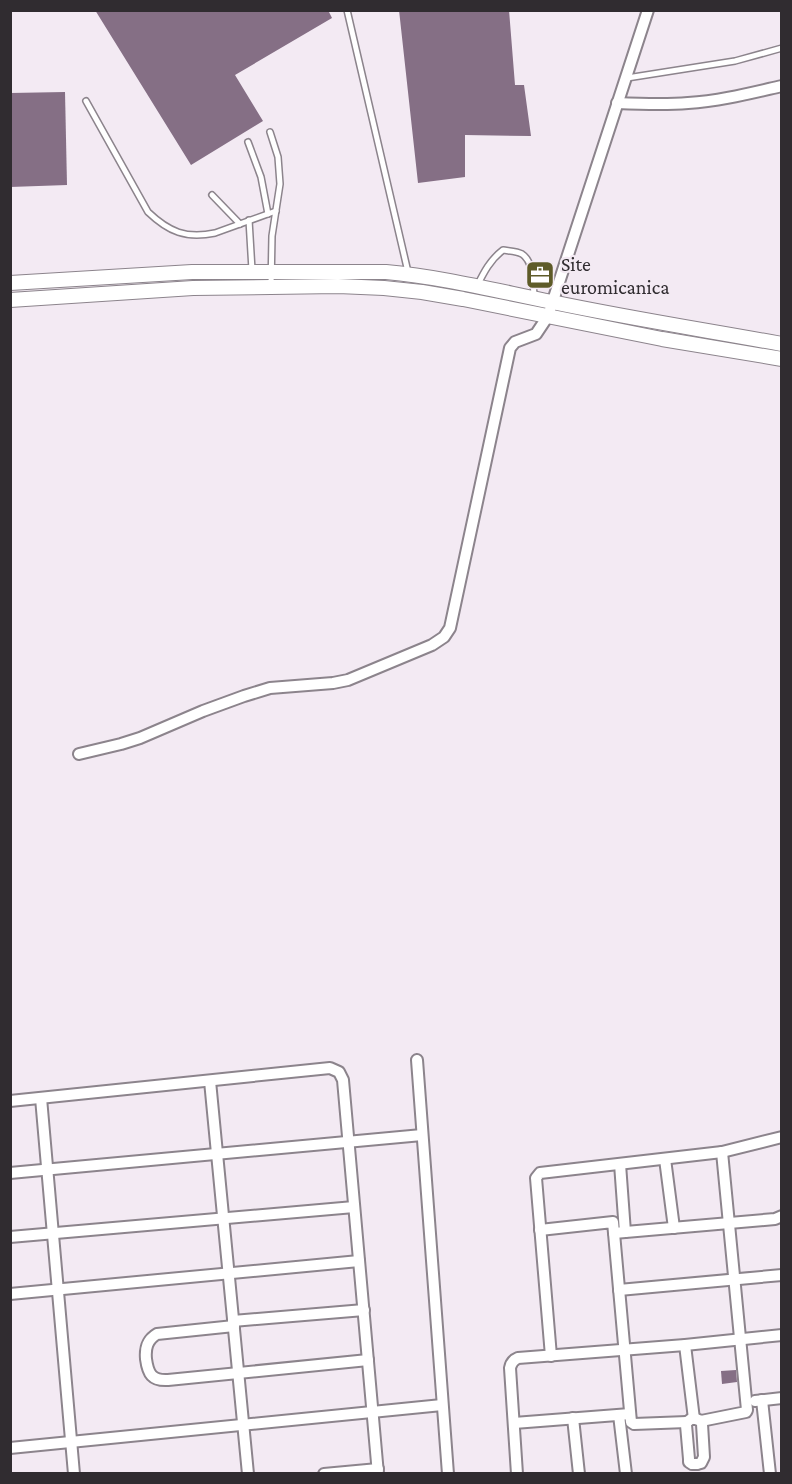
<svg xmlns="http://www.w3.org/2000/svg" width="792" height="1484" viewBox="0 0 792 1484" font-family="'Crimson Pro',serif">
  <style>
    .building { fill: #856f85 }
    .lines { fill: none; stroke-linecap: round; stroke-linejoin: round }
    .service-casing { stroke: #8c848c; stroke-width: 8 }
    .minor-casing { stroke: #8c848c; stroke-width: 14 }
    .tertiary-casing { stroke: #8c848c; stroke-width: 16 }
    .service { stroke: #fff; stroke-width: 5 }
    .minor { stroke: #fff; stroke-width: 10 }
    .tertiary { stroke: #fff; stroke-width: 14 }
    .labels { text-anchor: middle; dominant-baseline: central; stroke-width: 4.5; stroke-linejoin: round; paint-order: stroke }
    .poi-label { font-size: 20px; fill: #302c30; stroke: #f3eaf3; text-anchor: start }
  </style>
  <rect width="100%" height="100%" fill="#f3eaf3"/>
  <g class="building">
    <polygon points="95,10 328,10 332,18 235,75 263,121 191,165"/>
    <polygon points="399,10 509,10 515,85 524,85 531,136 465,135 465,177 418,183"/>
    <polygon points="65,92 67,185 10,187 10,93"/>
    <polygon points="736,1370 737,1382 722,1384 721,1371"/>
  </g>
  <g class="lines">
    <g class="service-casing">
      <g id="service">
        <polyline points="347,10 408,272"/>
        <polyline points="627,78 735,61 782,48"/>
        <path d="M 86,101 L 148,212 C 169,232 186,239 215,233 L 276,211"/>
        <polyline points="270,132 278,157 280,184 272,236 271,287"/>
        <polyline points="248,142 261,177 268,214"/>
        <polyline points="212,195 240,224"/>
        <polyline points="249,220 252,270"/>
        <path d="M 477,286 C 484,272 490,260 503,250 C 509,251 517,251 522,254 C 534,262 533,284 534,296"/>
      </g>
    </g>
    <g class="minor-casing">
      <g id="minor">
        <path d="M 617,103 C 641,104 665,105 688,103 C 720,101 751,93 782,86"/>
        <polyline points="79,754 121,744 140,738 203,711 244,696 270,688 333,683 348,680 432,645 444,637 450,628 510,348 515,342 536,334 548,316 648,10"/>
        <polyline points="417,1060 448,1474"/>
        <polyline points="210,1081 248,1474"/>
        <polyline points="41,1098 74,1474"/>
        <polyline points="10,1101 330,1068 339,1072 343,1080 378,1474"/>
        <polyline points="665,1159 674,1228"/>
        <polyline points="620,1164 625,1232"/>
        <polyline points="10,1173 422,1135"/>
        <polyline points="540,1230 613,1222 631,1422 634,1424 687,1422"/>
        <polyline points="614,1233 775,1219 782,1216"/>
        <polyline points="10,1237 354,1207"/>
        <polyline points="619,1290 782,1275"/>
        <polyline points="10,1294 359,1261"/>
        <polyline points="233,1321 364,1310"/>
        <path d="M 234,1326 L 157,1334 C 147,1340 145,1348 146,1359 C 148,1374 152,1381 168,1380 L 368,1360"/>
        <polyline points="685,1345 694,1419"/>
        <polyline points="551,1356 536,1178 540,1173 722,1152 782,1137"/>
        <polyline points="762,1400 770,1474"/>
        <polyline points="755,1401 782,1398"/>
        <polyline points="619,1415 626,1474"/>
        <polyline points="573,1418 579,1474"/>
        <polyline points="691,1419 687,1422 686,1425 689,1459 689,1462 692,1464 697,1464"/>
        <polyline points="696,1419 701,1421 702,1424 704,1457 701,1463 697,1464"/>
        <polyline points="701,1421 746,1412 747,1410 722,1152"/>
        <polyline points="514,1423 630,1414"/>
        <polyline points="10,1448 442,1405"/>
        <polyline points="324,1474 378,1469"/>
        <path d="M 517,1474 L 510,1368 C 511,1363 513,1360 518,1358 L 685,1345 L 782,1335"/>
      </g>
    </g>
    <g class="tertiary-casing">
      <g id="tertiary">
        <path d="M 10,283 L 192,272 L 386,272 C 442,277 497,291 552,302 C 628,318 705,330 782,344"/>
        <polyline points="10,300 193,288 338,286 384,288 422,292 463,299 662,339 782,359"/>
      </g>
    </g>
    <use href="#service" class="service"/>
    <use href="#minor" class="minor"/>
    <use href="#tertiary" class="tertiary"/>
  </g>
  <defs>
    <g id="office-square" transform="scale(1.5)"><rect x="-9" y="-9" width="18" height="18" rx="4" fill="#5e5b28" stroke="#f3eaf3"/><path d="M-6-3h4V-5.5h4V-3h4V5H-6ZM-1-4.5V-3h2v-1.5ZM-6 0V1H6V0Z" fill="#fff"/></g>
  </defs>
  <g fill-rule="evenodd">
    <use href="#office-square" x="540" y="275"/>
  </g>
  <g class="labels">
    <g class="poi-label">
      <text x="561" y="264">Site<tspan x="561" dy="23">euromicanica</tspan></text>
    </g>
  </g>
  <rect width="792" height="1484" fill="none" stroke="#302c30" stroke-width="24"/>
</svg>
